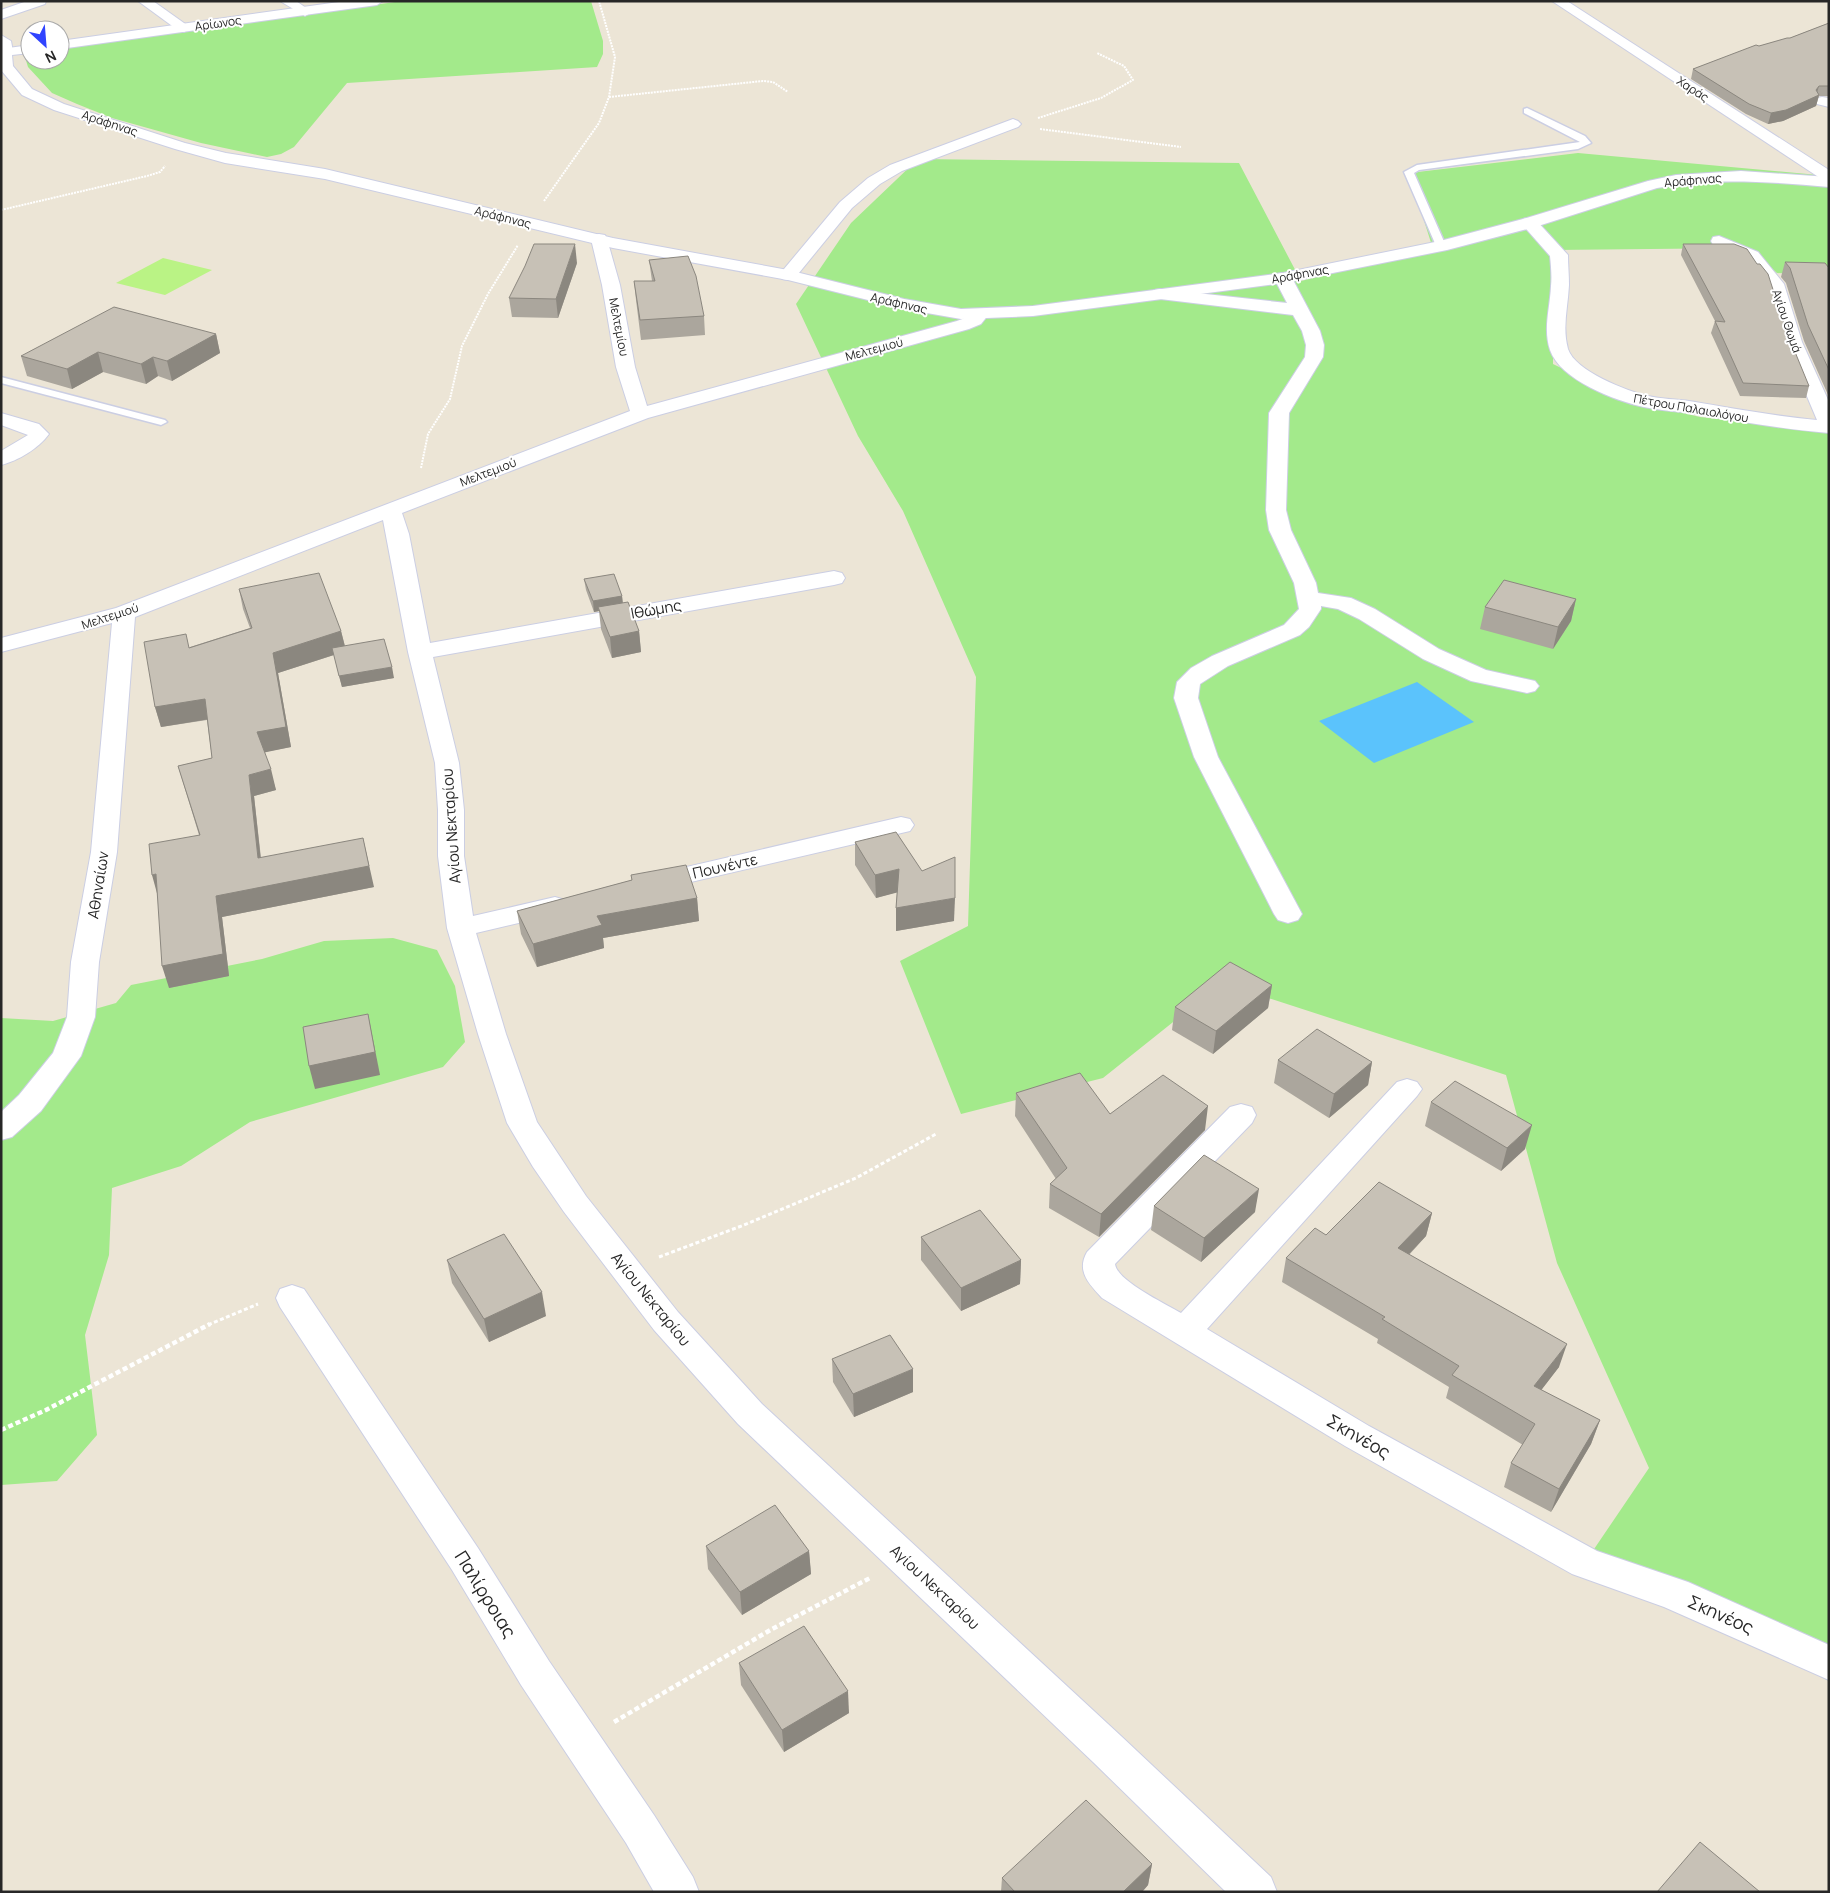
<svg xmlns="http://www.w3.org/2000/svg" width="1830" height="1893" viewBox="0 0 1830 1893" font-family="Manrope,sans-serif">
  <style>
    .green { fill: #a3ea8b }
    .pitch { fill: #baf385 }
    .water { fill: #5bc3fc }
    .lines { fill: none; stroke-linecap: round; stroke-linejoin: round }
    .lane-casing { stroke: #cbcee3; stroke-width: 3 }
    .street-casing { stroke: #cbcee3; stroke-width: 2 }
    .secondary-casing { stroke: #cbcee3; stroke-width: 2 }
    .path-far2 { stroke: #fff; stroke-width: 2; stroke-dasharray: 2 1; stroke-linecap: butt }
    .path-far1 { stroke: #fff; stroke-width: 3; stroke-dasharray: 4 2.5; stroke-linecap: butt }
    .path { stroke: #fff; stroke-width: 4.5; stroke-dasharray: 5 3; stroke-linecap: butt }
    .lane { fill: #fff; fill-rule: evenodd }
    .street { fill: #fff; fill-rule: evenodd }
    .secondary { fill: #fff; fill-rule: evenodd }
    .wall { fill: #aba69d }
    .shaded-wall { fill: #8b877f }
    .building { fill: #c7c1b6; stroke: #8b877f }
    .labels { text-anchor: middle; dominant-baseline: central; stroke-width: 4; stroke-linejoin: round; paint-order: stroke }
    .far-street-label { font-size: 12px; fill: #272727; stroke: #fff }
    .street-label { font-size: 15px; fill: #272727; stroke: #fff }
    .near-street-label { font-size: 18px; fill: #272727; stroke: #fff }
  </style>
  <rect width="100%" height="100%" fill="#ece5d6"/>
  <g class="green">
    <polygon points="402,1 591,1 603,41 603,54 597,67 347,83 294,147 281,154 267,157 201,143 112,118 77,104 52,93 28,67 24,54 30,53 30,60 60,60 60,49"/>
    <polygon points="1578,153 1829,176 1829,276 1777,273 1748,248 1553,250 1553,364 1625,399 1700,417 1829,431 1829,1681 1588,1558 1649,1468 1557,1263 1506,1075 1222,983 1103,1078 961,1114 900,961 968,926 976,677 903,511 858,436 796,304 851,223 918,159 1239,163 1301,281 1433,249 1409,173"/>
    <polygon points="393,938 437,950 455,986 465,1042 443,1067 250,1122 181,1166 112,1188 109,1255 85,1335 97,1435 57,1481 1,1485 1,1018 53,1021 116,1003 131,985 262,959 324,941"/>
  </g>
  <polygon class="pitch" points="163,258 212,270 165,295 116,283"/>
  <polygon class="water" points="1417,682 1474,722 1374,763 1319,721"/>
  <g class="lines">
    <g class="lane-casing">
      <g id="lane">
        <polygon points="1527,108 1585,136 1591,143 1578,149 1419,170 1414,173 1446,246 1441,249 1437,248 1404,172 1417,165 1580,142 1524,113 1524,109"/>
        <polygon points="1,377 165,420 167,422 161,425 1,383"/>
      </g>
    </g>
    <g class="street-casing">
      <g id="street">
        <polygon points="27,1 46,1 45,4 1,19 1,10"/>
        <polygon points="138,1 153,1 191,28 184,32 179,31"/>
        <polygon points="280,1 296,1 312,12 305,16"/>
        <polygon points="1552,1 1567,1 1829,170 1829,182 1823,180"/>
        <polygon points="1,35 11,41 13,52 11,55 1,57"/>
        <polygon points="1822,97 1829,98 1829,107 1817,104 1815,101 1817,98"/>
        <polygon points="1013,119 1018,121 1021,124 1018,127 902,171 880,184 852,208 794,279 788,280 782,279 779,275 840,202 868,178 890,165"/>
        <path d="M 1529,218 L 1535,219 L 1568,255 C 1568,265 1569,275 1569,285 C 1568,307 1562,327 1568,349 C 1575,371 1627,391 1648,396 C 1661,399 1676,399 1689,401 C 1732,408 1774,416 1817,420 L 1784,342 L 1766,285 L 1746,260 L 1713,245 L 1711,241 L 1713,237 L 1719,236 L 1758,252 L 1784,284 L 1802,342 L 1829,402 L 1829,433 C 1784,429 1741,422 1697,414 C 1680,411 1662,411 1644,407 C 1616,401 1560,380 1550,350 C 1543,329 1550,308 1551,286 C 1552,276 1551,266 1550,256 L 1521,223 L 1523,219 Z"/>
        <path d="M 599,234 L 605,235 L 607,239 L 620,285 L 635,367 L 647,406 L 957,321 C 960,320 965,318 968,316 C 976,311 976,308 986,310 L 989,314 L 981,324 L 969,329 L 648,418 L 402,513 L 409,534 L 430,643 L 834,571 L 842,573 L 845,578 L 842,583 L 834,585 L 433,657 L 459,763 L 464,810 L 464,856 L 473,916 L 555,897 L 565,900 L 568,906 L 565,912 L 476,933 L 506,1034 L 537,1122 L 586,1196 L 678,1312 L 762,1404 L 1121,1736 L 1271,1877 L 1277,1892 L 1226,1892 L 1093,1762 L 738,1424 L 654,1330 L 564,1212 L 533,1167 L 507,1123 L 478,1034 L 447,928 L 438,856 L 438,810 L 435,763 L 408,652 L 383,520 L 135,617 L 117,852 L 99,962 L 95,1017 L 81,1056 L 41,1111 L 12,1137 L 1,1140 L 1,1112 L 19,1095 L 53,1053 L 67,1017 L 71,962 L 91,852 L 112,623 L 1,652 L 1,638 L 116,608 L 630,411 L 616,367 L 602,285 L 591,239 L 593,235 Z"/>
        <polygon points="1283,273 1289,274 1292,278 1320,331 1324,345 1323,357 1289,413 1286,510 1291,530 1316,583 1318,593 1351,598 1375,609 1439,649 1486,670 1535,681 1539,686 1535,691 1527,693 1471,681 1423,659 1359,619 1338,609 1321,606 1321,609 1309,627 1300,635 1228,666 1200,684 1198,698 1218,757 1302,914 1298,920 1288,923 1278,920 1274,914 1194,757 1174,698 1177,682 1191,668 1212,656 1284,625 1299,609 1294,583 1269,530 1266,510 1269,413 1305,357 1306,345 1302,331 1293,315 1160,299 1154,298 1151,294 1154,290 1160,289 1287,303 1274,278 1277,274"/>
        <path d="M 1,413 L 39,424 L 49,434 C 39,448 18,461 1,465 L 1,451 L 28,435 L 1,425 Z"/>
        <polygon points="901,817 910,819 914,825 910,831 652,891 643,889 639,883 643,877 652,875"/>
        <path d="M 1407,1079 L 1417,1082 L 1422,1089 L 1417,1096 L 1207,1329 L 1369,1426 L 1597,1551 L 1688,1582 L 1829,1645 L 1829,1680 L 1664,1607 L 1572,1574 L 1345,1446 L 1102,1298 C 1089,1284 1076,1271 1087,1252 L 1230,1107 L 1241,1104 L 1252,1107 L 1256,1115 L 1252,1123 L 1115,1264 C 1117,1281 1166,1304 1181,1313 L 1397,1082 Z"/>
        <polygon points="292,1285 304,1289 478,1548 549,1661 654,1815 693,1877 699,1892 654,1892 626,1843 521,1685 452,1570 280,1307 276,1298 280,1289"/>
      </g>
    </g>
    <g class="secondary-casing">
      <g id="secondary">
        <polygon points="346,1 383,1 377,5 60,49 60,41"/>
        <path d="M 30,45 L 30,53 L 12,55 L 13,66 L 32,89 L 64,104 L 185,143 L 226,153 L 325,169 L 613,238 L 788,270 L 904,299 L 961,309 L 1033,306 L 1283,273 L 1440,241 L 1523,219 L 1648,181 L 1676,175 L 1741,171 L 1829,177 L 1829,187 C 1771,182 1714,177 1657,188 L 1535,227 L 1447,250 L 1283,283 L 1033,316 L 961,319 L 904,309 L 788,280 L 613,248 L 325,179 L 225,163 L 175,149 L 54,110 L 22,95 L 1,70 L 1,49 Z"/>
      </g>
    </g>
    <g class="path-far2">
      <polyline points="609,97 763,81 773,82 788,92"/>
      <polyline points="1038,118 1101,98 1133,80 1124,66 1097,53"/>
      <polyline points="1040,129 1181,147"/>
      <polyline points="544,201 599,123 609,97 615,57 599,1"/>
      <polyline points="1,210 147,176 160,172 165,166"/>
      <polyline points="421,468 428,434 450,399 462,346 488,294 518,245"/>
    </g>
    <g class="path-far1">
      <polyline points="659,1257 744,1225 856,1178 936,1134"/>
      <polyline points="208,1325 258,1304"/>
    </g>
    <g class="path">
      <polyline points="1,1430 46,1410 210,1324"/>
      <polyline points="614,1722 772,1629 870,1578"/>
    </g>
    <use href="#lane" class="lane"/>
    <use href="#street" class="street"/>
    <use href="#secondary" class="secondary"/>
  </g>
  <g class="wall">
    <polygon points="1829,23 1829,96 1819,96 1816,106 1783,121 1768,124 1746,114 1691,79 1693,69 1759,46 1790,38"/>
    <polygon points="1683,244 1809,386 1806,398 1740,396 1711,333 1715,321 1681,255"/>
    <polygon points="649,260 704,316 705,335 641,340 636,300 634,281 652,281"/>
    <polygon points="1785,262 1829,268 1829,397 1804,341 1786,283 1781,277"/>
    <polygon points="577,263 558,318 512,317 509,298"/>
    <polygon points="216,334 220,353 172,381 158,376 146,384 103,372 72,389 27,376 21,356"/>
    <polygon points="584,579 622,596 623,603 639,631 641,652 612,658 601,629 599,611 594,612 586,590"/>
    <polygon points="239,589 341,631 345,646 394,678 342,687 334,655 278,673 291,747 264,752 276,790 254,796 261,858 374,887 222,917 229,976 169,988 199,835 178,766 212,758 207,720 161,727 155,707 190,647 250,628 243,609"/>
    <polygon points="1576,599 1571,621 1553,649 1480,629 1485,607"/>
    <polygon points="855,842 954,921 896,931 896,908 897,892 876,898 855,865"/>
    <polygon points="631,875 697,898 699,921 603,938 604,948 537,967 521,934 517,911 632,880"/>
    <polygon points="1272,985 1268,1008 1213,1054 1172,1030 1175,1007"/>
    <polygon points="1278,1060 1372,1062 1368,1085 1329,1118 1274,1083"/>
    <polygon points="1016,1093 1110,1114 1205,1130 1099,1237 1049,1208 1050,1184 1056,1179 1015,1116"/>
    <polygon points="1431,1102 1525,1149 1501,1171 1425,1126"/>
    <polygon points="1154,1206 1255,1212 1201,1262 1151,1230"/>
    <polygon points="1432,1213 1426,1236 1409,1255 1559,1367 1541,1390 1600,1420 1591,1444 1551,1512 1504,1487 1511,1463 1523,1445 1446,1398 1449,1387 1377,1343 1378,1339 1282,1282 1286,1258 1326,1235"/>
    <polygon points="921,1237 1021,1260 1020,1284 961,1311 921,1260"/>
    <polygon points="447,1260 546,1316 489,1342 452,1283"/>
    <polygon points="832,1359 913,1392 854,1417 833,1382"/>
    <polygon points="706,1546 809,1551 811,1574 742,1615 708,1569"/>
    <polygon points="739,1663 849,1713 784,1752 741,1685"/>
    <polygon points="1152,1864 1148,1885 1142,1892 1001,1892 1002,1878"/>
  </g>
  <g class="shaded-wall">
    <polygon points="1819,86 1816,96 1819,95 1816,106 1783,121 1768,124 1771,113 1816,90"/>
    <polygon points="575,244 577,263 558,318 556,299"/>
    <polygon points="216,334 220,353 172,381 167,361"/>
    <polygon points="98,352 103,372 72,389 67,369"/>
    <polygon points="153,357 158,376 146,384 141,364"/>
    <polygon points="622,596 623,607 598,607 599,611 594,612 593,601"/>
    <polygon points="1576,599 1571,621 1553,649 1558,627"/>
    <polygon points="341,631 346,651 278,673 291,747 262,753 257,732 273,653"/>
    <polygon points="639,631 641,652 612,658 610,637"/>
    <polygon points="392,667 394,678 342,687 339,676"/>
    <polygon points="205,699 210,719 161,727 155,707"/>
    <polygon points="271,769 276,790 254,796 263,880 258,858 249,775"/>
    <polygon points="363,838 374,887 222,917 229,976 169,988 162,966 216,896"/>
    <polygon points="899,869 899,892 876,898 875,875"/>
    <polygon points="156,874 158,897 152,875"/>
    <polygon points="697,898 699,921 603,938 604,948 537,967 533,944 597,916"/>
    <polygon points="955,898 954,921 896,931 896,908"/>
    <polygon points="1272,985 1268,1008 1213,1054 1216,1031"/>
    <polygon points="368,1014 380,1075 315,1089 309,1066"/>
    <polygon points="1372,1062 1368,1085 1329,1118 1334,1094"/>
    <polygon points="1208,1106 1205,1130 1099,1237 1101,1214"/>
    <polygon points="1532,1125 1525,1149 1501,1171 1507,1148"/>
    <polygon points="1259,1189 1255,1212 1201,1262 1204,1238"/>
    <polygon points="1432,1213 1426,1236 1392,1272 1398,1248"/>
    <polygon points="1021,1260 1020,1284 961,1311 961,1288"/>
    <polygon points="542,1292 546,1316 489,1342 484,1319"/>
    <polygon points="1567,1344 1559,1367 1526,1410 1534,1386"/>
    <polygon points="913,1369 913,1392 854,1417 853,1394"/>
    <polygon points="1600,1420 1591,1444 1551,1512 1559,1489"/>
    <polygon points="809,1551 811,1574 742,1615 740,1592"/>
    <polygon points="848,1691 849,1713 784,1752 782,1730"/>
    <polygon points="1152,1864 1148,1885 1142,1892 1123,1892"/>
  </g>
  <g class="building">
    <polygon points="1829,23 1829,86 1819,86 1816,90 1819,95 1786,110 1771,113 1749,104 1693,69 1756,45 1759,46 1787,38 1790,38"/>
    <polygon points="534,244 575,244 556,299 509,298 525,266"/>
    <polygon points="1683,244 1734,244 1747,249 1757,264 1760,264 1768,274 1786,330 1809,386 1743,383 1715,321 1725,322"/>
    <polygon points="688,256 696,276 704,316 640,320 634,281 655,281 649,260"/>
    <polygon points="1785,262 1825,263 1829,268 1829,370 1808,325 1790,268"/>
    <polygon points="114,307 216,334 167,361 153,357 141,364 98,352 67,369 21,356"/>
    <polygon points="319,573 341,631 273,653 286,727 257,732 271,769 249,775 258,858 363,838 369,866 216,896 223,954 162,966 156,874 152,875 149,844 200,835 178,766 212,758 205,699 155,707 144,642 186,634 189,648 252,628 239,589"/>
    <polygon points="614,574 622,596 593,601 584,579"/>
    <polygon points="1504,580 1576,599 1558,627 1485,607"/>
    <polygon points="628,602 639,631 610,637 598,607"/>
    <polygon points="384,639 392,667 339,676 332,648"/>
    <polygon points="896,832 922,871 955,857 955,898 896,908 899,869 875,875 855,842"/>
    <polygon points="686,865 697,898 597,916 602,925 533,944 517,911 632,880 631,875"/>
    <polygon points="1230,962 1272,985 1216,1031 1175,1007"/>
    <polygon points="368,1014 375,1052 309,1066 303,1027"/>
    <polygon points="1317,1029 1372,1062 1334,1094 1278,1060"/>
    <polygon points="1080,1073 1110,1114 1163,1075 1208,1106 1101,1214 1050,1184 1067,1168 1016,1093"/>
    <polygon points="1455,1081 1532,1125 1507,1148 1431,1102"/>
    <polygon points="1204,1155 1259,1189 1204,1238 1154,1206"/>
    <polygon points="1379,1182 1432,1213 1398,1248 1567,1344 1534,1386 1600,1420 1559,1489 1511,1463 1535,1424 1452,1375 1459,1366 1382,1319 1385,1317 1286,1258 1315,1228 1326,1235"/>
    <polygon points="980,1210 1021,1260 961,1288 921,1237"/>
    <polygon points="504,1234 542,1292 484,1319 447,1260"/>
    <polygon points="890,1335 913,1369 853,1394 832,1359"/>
    <polygon points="775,1505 809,1551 740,1592 706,1546"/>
    <polygon points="804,1626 848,1691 782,1730 739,1663"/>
    <polygon points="1086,1800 1152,1864 1123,1892 1015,1892 1002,1878"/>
    <polygon points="1700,1842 1760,1892 1657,1892"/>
  </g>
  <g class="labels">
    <g class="far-street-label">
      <text transform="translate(218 23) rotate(-8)">Αρίωνος</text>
      <text transform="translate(1693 89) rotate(33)">Χαράς</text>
      <text transform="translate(110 123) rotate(18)">Αράφηνας</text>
      <text transform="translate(1693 180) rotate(-5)">Αράφηνας</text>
      <text transform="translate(503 217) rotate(14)">Αράφηνας</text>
      <text transform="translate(1300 274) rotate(-10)">Αράφηνας</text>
      <text transform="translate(899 303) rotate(13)">Αράφηνας</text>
      <text transform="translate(1787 321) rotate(71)">Αγίου Θωμά</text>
      <text transform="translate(619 327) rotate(79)">Μελτεμίου</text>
      <text transform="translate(874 349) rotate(-15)">Μελτεμιού</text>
      <text transform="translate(1691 408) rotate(10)">Πέτρου Παλαιολόγου</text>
      <text transform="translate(488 472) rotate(-21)">Μελτεμιού</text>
      <text transform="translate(110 616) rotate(-18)">Μελτεμιού</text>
    </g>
    <g class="street-label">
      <text transform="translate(656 609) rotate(-10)">Ιθώμης</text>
      <text transform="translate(451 826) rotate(-94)">Αγίου Νεκταρίου</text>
      <text transform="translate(725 866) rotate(-13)">Πουνέντε</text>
      <text transform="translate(98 885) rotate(-81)">Αθηναίων</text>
      <text transform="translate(651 1299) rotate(51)">Αγίου Νεκταρίου</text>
      <text transform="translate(935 1587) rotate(43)">Αγίου Νεκταρίου</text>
    </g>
    <g class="near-street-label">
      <text transform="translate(1359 1436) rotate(30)">Σκηνέος</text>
      <text transform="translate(486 1594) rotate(58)">Παλίρροιας</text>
      <text transform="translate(1721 1614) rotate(24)">Σκηνέος</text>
    </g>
  </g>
  <rect width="1830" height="1893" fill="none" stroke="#272727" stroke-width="5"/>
  <g transform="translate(45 45) rotate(154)"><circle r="24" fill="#ffffff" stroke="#a9a9a9"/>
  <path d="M0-4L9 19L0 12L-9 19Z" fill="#3044ff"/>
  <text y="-8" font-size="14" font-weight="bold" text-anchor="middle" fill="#272727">N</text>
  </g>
</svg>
